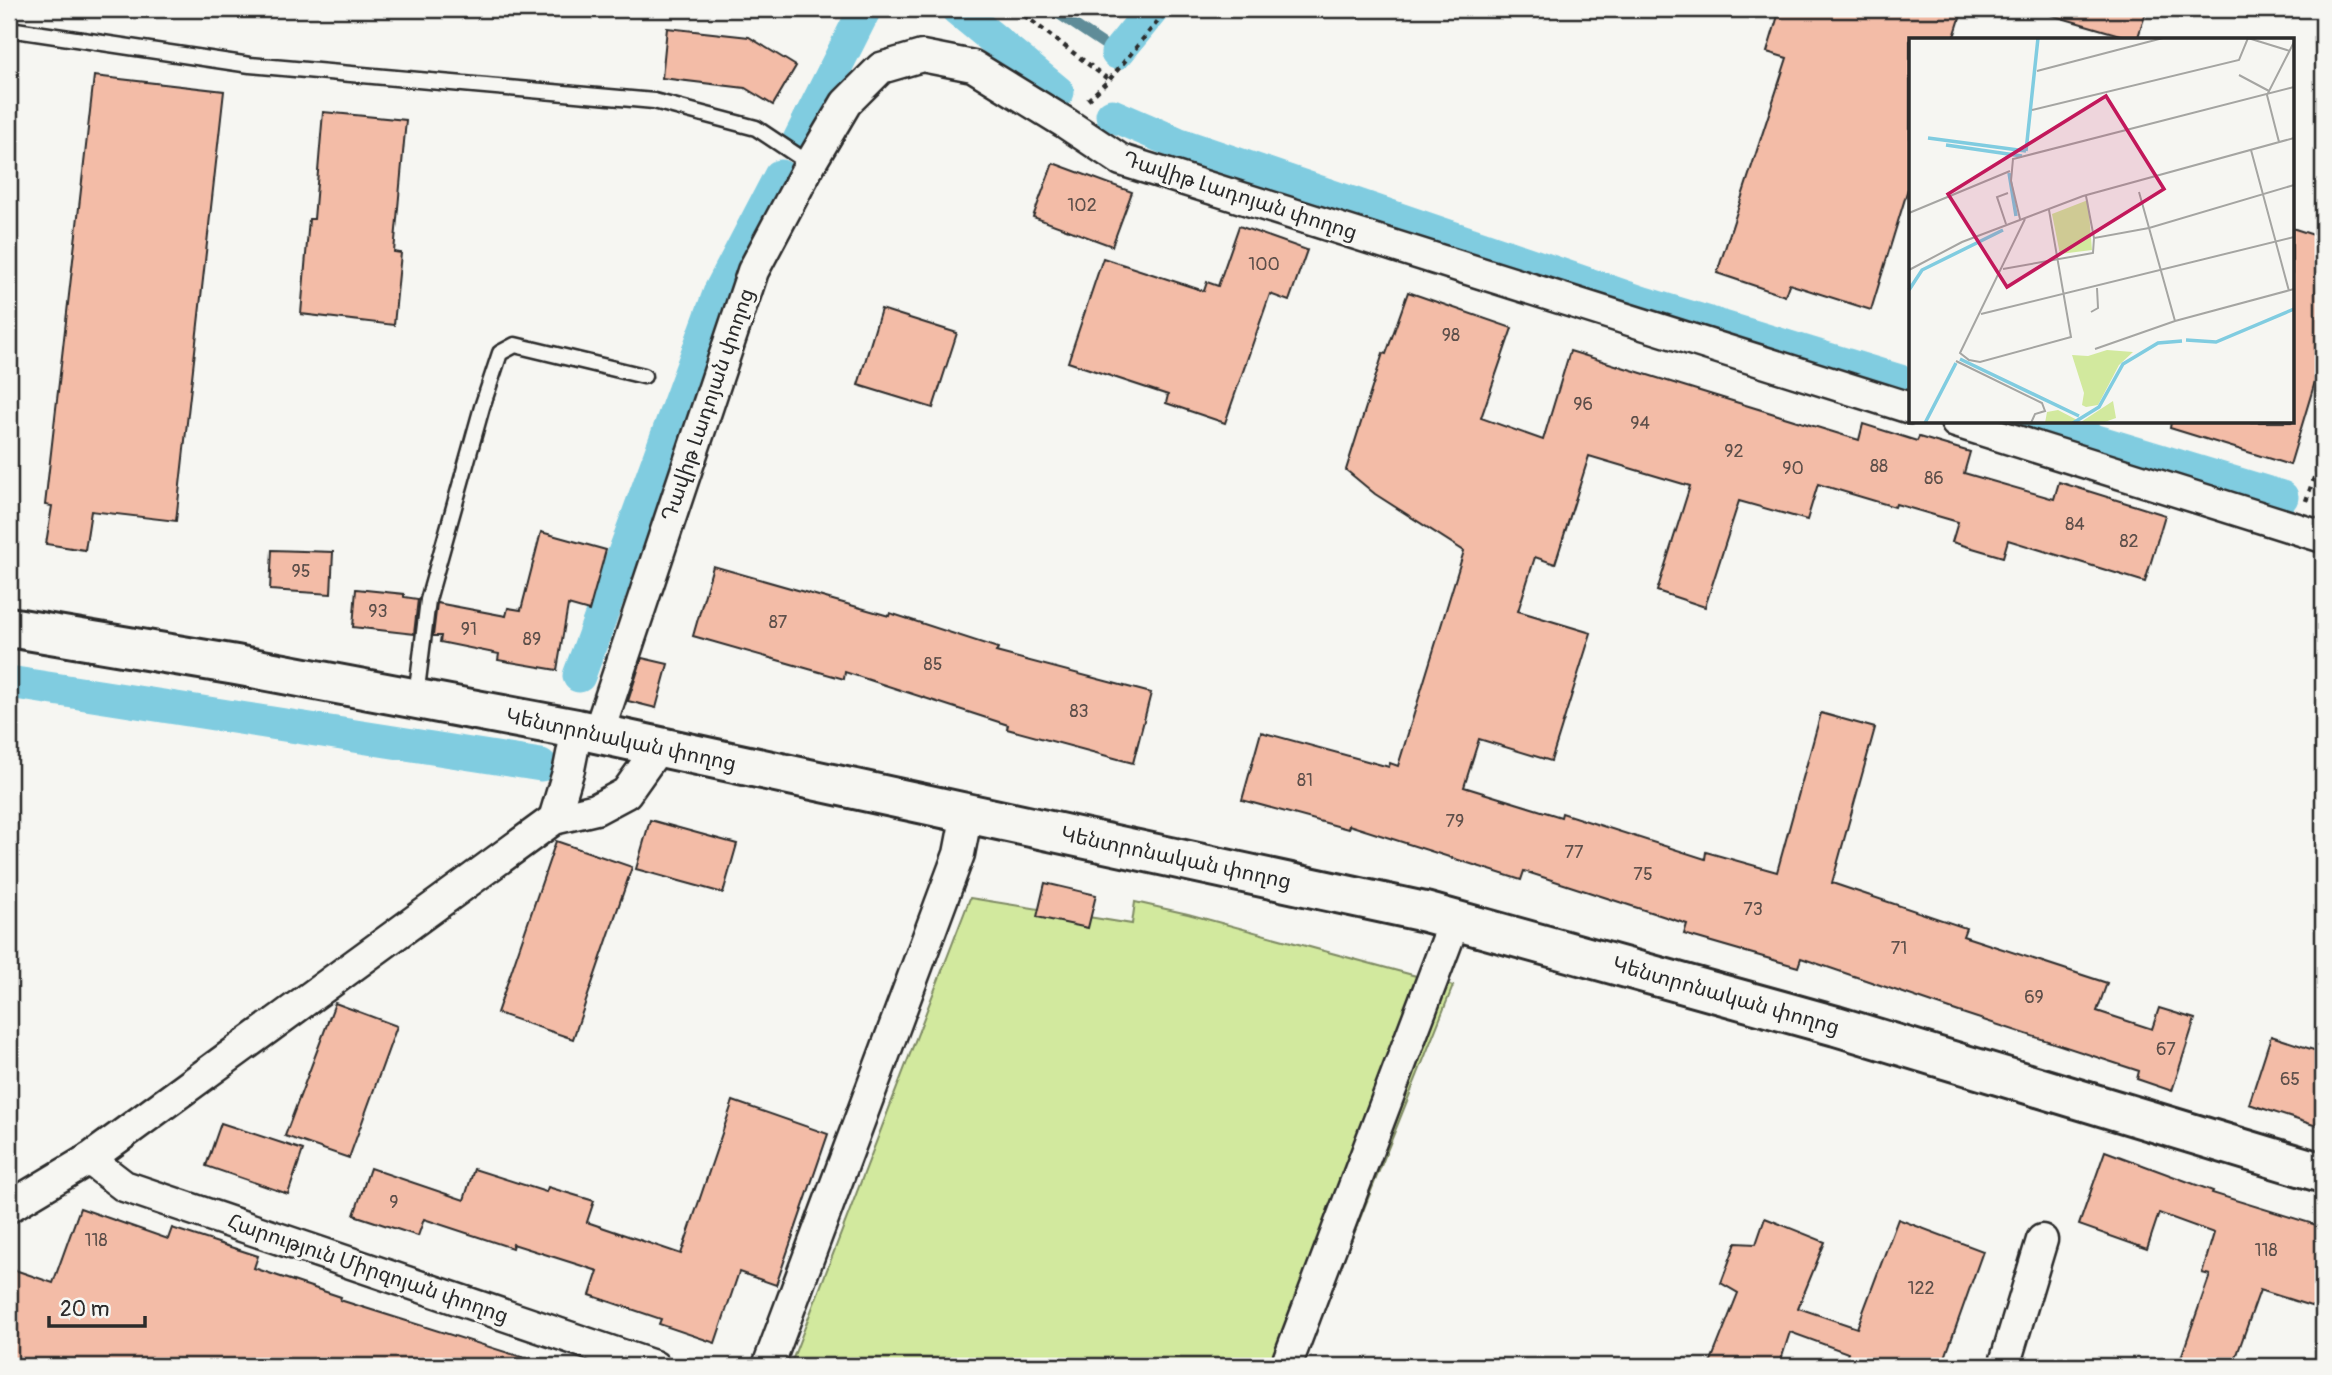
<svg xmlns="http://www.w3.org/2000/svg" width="2332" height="1375" viewBox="0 0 2332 1375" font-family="Pangolin,'Noto Sans Armenian',sans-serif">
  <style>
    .green { fill: #d2e99e; stroke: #7e8a64; stroke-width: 2 }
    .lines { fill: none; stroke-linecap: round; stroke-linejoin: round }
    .stream { stroke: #5e8c98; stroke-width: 10 }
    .canal { stroke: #80cce0; stroke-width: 33 }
    .building { fill: #f3bca7; stroke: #2b2b2b; stroke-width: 2 }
    .lane-casing { stroke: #2b2b2b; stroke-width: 19 }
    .street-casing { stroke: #2b2b2b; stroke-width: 35 }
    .secondary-casing { stroke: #2b2b2b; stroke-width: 44 }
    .path { stroke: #2b2b2b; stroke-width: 4.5; stroke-dasharray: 5 5; stroke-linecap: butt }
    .lane { stroke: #f6f6f2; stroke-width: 14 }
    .street { stroke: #f6f6f2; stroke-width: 30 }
    .secondary { stroke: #f6f6f2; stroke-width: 38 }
    .labels { text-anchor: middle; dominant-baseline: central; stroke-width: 6; stroke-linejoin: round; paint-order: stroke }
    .number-label { font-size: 18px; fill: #5d4f4a }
    .street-label { font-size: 21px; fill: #2b2b2b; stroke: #f6f6f2 }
    .inset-river { fill: none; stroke: #80cce0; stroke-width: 3.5 }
    .inset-road { fill: none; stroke: #a5a5a2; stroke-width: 2 }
    .view { fill: #c2185b; fill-opacity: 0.15; stroke: #c2185b; stroke-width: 3.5 }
    .inset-edge { fill: none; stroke: #2b2b2b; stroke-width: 3.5 }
  </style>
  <rect width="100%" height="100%" fill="#f6f6f2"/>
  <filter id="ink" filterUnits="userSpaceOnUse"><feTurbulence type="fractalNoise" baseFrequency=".0143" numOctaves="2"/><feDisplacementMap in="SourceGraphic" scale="14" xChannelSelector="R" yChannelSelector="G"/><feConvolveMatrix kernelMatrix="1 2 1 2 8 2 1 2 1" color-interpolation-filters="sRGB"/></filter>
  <g filter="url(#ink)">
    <polygon class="green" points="970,898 1132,924 1135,902 1188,914 1453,986 1301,1366 1286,1366 1269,1359 1266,1366 790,1366"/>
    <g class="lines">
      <polyline class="stream" points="1051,9 1117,53"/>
      <g class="canal">
        <polyline points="957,9 1058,92"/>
        <polyline points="1117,53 1153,9"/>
        <polyline points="1112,115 1177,143 1644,303 1910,384"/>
        <polyline points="799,140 865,9"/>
        <polyline points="2034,422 2282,497"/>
        <polyline points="579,676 720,291 780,176"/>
        <polyline points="9,682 541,765"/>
      </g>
    </g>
    <g class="building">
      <polygon points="1780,9 1963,9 1953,40 1910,40 1910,182 1871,310 1789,284 1785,296 1717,273 1787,58 1767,52"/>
      <polygon points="2052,9 2147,9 2137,40 2051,15"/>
      <polygon points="667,28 749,37 796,66 773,105 745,88 662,78"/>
      <polygon points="94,76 224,91 176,521 91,511 85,550 46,544 52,506 45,505"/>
      <polygon points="323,112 406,120 394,252 401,253 394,325 301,314 309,219 314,219"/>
      <polygon points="1053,163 1132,192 1112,246 1033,217"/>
      <polygon points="1239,226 1307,250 1289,301 1270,294 1225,423 1166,403 1168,395 1068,362 1103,258 1204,291 1207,282 1218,286"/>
      <polygon points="2292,228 2323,238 2323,355 2290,465 2170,428 2171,422 2292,422"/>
      <polygon points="1408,292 1512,328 1481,418 1543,440 1570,351 1859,440 1863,424 1917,441 1919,437 1970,452 1964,473 2054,499 2059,482 2165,515 2145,582 2008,540 2003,557 1952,542 1958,522 1896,504 1895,507 1818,484 1807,520 1739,501 1705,607 1657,591 1690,486 1589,456 1555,564 1535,557 1518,611 1591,633 1551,761 1479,739 1464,787 1561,817 1562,813 1705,859 1706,852 1777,872 1821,713 1875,728 1832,883 1966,928 1963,936 2107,983 2097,1011 2152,1029 2159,1008 2195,1019 2172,1091 2137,1079 2139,1071 1962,1013 1801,958 1798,967 1684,934 1687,924 1524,871 1521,880 1349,825 1348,829 1242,800 1261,732 1389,767 1390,763 1398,766 1464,551 1375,494 1346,470 1383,353 1386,354"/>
      <polygon points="881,309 957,333 933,408 858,385"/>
      <polygon points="541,532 606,550 589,611 568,605 557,670 498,660 499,654 440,642 441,636 433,636 437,603 506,616 508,608 521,610"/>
      <polygon points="272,550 333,552 331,594 270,590"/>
      <polygon points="713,566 889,616 890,613 998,648 996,652 1151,693 1133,763 1007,729 1008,725 845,672 844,679 693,636"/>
      <polygon points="356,589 404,594 404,597 418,599 414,634 353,627"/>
      <polygon points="642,658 668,664 656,708 628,701"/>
      <polygon points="650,820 737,844 723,893 636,869"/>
      <polygon points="556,841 632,867 573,1039 497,1013"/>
      <polygon points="1045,883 1096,895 1088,928 1037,917"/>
      <polygon points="335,1003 397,1026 349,1158 285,1136"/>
      <polygon points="2271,1036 2323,1053 2323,1128 2249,1104"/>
      <polygon points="733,1101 828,1134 776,1285 739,1272 715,1343 659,1324 661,1319 590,1295 598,1271 513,1244 512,1248 424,1219 418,1236 354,1215 370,1168 464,1200 474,1169 546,1192 548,1187 594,1201 587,1222 681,1254"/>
      <polygon points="221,1123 303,1150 288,1194 206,1166"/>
      <polygon points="2105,1151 2213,1191 2212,1193 2323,1227 2323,1277 2314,1307 2260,1290 2233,1366 2178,1366 2210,1275 2202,1273 2214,1233 2159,1213 2147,1249 2079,1225"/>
      <polygon points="80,1208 168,1239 172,1228 258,1256 254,1268 341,1297 340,1300 534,1361 533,1366 9,1366 9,1268 53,1283"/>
      <polygon points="1765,1218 1825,1242 1798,1308 1857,1328 1898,1219 1983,1251 1942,1366 1843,1366 1848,1353 1790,1332 1779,1366 1709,1366 1738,1293 1721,1283 1736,1243 1756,1244"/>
    </g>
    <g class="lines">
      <g class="lane-casing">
        <g id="lane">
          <polyline points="9,29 250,65 654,101 756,128 810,164"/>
          <polyline points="416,697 428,600 482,407 500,353 515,345 644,376"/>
        </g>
      </g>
      <g class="street-casing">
        <g id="street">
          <polyline points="1956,422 2323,537"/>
          <polyline points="598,734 753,271 810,164 846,103 881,68 922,56 973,66 1064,122 1121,160 1910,408"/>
          <polyline points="554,819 569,769 577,729"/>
          <polyline points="89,1159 124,1186 654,1366"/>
          <polyline points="9,1207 89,1159 554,819 596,809 626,793 658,748"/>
          <polyline points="768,1366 959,854 967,813"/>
          <polyline points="1286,1366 1455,920"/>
          <polyline points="2004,1366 2042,1240"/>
        </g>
      </g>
      <g class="secondary-casing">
        <polyline id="secondary" points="9,627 236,665 577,729 1425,912 1836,1026 2323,1173"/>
      </g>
      <g class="path">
        <polyline points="1016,9 1109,80"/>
        <polyline points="1088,100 1109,80 1168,9"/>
        <polyline points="2306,501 2323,452"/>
      </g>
      <use href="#lane" class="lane"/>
      <use href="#street" class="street"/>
      <use href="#secondary" class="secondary"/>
    </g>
  </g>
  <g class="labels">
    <g class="number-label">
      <text x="1082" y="205">102</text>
      <text x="1264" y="264">100</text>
      <text x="1451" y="335">98</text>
      <text x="1583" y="404">96</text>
      <text x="1640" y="423">94</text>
      <text x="1734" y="451">92</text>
      <text x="1879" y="466">88</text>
      <text x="1793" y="468">90</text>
      <text x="1934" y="478">86</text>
      <text x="2075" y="524">84</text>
      <text x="2129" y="541">82</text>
      <text x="301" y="571">95</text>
      <text x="378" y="611">93</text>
      <text x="778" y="622">87</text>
      <text x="469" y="629">91</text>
      <text x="532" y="639">89</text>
      <text x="933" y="664">85</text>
      <text x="1079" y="711">83</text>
      <text x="1305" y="780">81</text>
      <text x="1455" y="821">79</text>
      <text x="1574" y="852">77</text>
      <text x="1643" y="874">75</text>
      <text x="1753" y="909">73</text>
      <text x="1899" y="948">71</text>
      <text x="2034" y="997">69</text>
      <text x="2166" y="1049">67</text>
      <text x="2290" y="1079">65</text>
      <text x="394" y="1202">9</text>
      <text x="96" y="1240">118</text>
      <text x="2266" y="1250">118</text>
      <text x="1921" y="1288">122</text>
    </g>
    <g class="street-label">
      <text transform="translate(1240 196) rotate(18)">Դավիթ Լադոյան փողոց</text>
      <text transform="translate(708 405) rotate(-71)">Դավիթ Լադոյան փողոց</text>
      <text transform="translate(621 740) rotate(12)">Կենտրոնական փողոց</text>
      <text transform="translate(1176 858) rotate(12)">Կենտրոնական փողոց</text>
      <text transform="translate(1726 996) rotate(16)">Կենտրոնական փողոց</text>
      <text transform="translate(368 1269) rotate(19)">Հարություն Միրզոյան փողոց</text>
    </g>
  </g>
  <g transform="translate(1909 38)">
    <rect width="385" height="385" fill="#f6f6f2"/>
    <path d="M 179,162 L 183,212 L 151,216 L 143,176 ZM 198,312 L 224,314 L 210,327 L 189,367 L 177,369 L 173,367 L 175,355 L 163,317 L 179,318 ZM 204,363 L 207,380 L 193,385 L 136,385 L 138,374 L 149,372 L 172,384 Z" fill="#d2e99e"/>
    <path class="inset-river" d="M 19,100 L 117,113M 37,107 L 113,118M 117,113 L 129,0M 100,135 L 107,178M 0,252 L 13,232 L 94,192M 277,302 L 307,304 L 385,271M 51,321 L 170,378M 16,385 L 47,325M 164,385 L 190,369 L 214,326 L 249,305 L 273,303"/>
    <path class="inset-road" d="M 128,33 L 254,0M 330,37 L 360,53M 123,72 L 330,22 L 339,0 L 381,13M 370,104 L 358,57 L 385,4M 342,112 L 380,253M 230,154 L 266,283M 177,158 L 185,200M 0,175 L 101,133M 111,181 L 102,143 L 104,121 L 385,49M 116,181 L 51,315 L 60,322 L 71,324 L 162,299 L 140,172M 97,186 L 88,159 L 99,155M 94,231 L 184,215 L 185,200 L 240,190 L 385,147M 0,232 L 53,204 L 174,158 L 385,100M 182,274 L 189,270 L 188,250M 72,276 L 385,199M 186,311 L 266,283 L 385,251M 47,323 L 133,365 L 136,373 L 126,376 L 122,385"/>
    <path class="view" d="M 197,58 L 255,151 L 98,249 L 39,156 Z"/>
    <rect width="385" height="385" class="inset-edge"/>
  </g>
  <rect width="2332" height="1375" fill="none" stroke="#f6f6f2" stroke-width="35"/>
  <rect x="18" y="18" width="2297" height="1340" fill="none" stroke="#2b2b2b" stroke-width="2.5" filter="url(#ink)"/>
  <path d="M49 1316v10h96v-10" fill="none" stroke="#2b2b2b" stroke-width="3.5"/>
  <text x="60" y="1316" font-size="21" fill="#2b2b2b" stroke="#f6f6f2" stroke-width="5" paint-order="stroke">20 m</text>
</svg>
